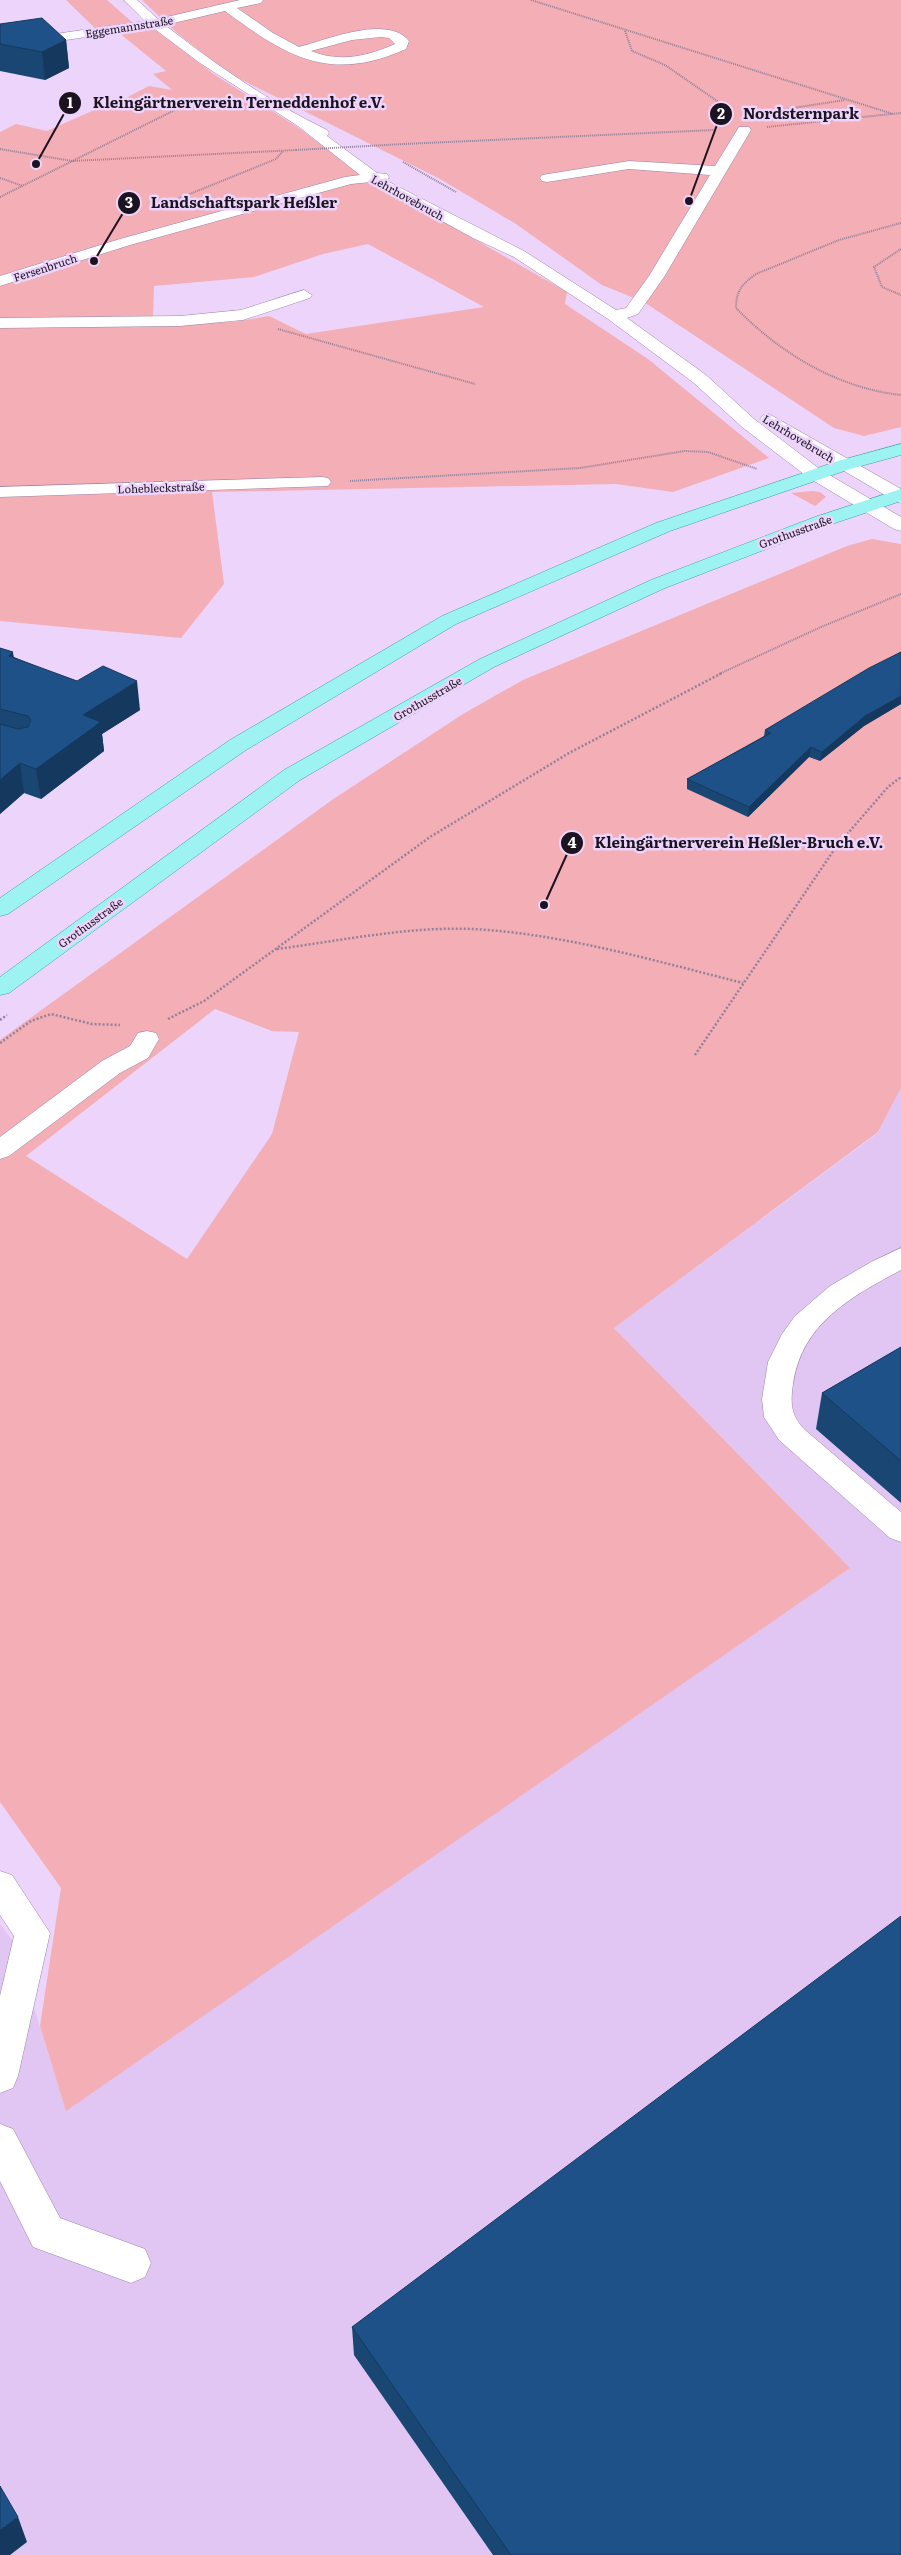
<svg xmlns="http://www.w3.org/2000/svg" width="901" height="2555" viewBox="0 0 901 2555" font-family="Literata,serif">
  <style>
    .built { fill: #e1c5f2 }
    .green { fill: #f4aeb5; fill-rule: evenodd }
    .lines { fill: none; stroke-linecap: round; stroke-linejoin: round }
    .minor-casing { stroke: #9983a6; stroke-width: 1 }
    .major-casing { stroke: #449fa1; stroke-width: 1 }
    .path-far1 { stroke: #92819c; stroke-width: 2; stroke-dasharray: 1 1; stroke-linecap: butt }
    .path { stroke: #92819c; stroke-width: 2.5; stroke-dasharray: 2 2; stroke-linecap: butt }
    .minor { fill: #fff; fill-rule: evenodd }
    .major { fill: #9cf3f1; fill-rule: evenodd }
    .path-bridge { stroke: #92819c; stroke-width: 2; stroke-dasharray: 1 1; stroke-linecap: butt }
    .wall { fill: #1a4674 }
    .shaded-wall { fill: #15395e }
    .building { fill: #1e5187; stroke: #15395e }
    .labels { text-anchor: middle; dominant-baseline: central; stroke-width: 5; stroke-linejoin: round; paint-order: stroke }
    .far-street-label { font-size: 11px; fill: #1b1320; stroke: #ecd4fb }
    .leader { fill: none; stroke: #1b1320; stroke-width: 2 }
    .callout-dot { fill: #1b1320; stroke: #ecd4fb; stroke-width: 2 }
    .mark-label { font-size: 15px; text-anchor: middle; font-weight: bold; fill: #fff }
    .callout-label { font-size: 15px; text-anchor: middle; font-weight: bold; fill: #1b1320; stroke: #ecd4fb; stroke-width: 5; stroke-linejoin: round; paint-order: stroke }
  </style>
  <rect width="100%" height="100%" fill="#ecd4fb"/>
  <polygon class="built" points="901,1088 901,2555 0,2555 0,1924 13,1941 66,2110 850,1568 614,1328 878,1133"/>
  <g class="green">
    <polygon points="66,0 107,0 132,22 95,28"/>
    <polygon points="142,0 901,0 901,427 864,436 834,428 662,314 644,302 602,285 516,224 440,179 228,73 177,33"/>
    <polygon points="150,26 215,75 299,128 360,174 567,292 565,304 648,359 769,458 673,492 616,484 212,492 224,584 181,638 0,621 0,328 234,322 269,316 306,334 484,307 368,244 323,254 254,277 154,286 153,317 0,324 0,132 16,124 47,131 119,99 124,99 149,86 172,90 153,74 166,71 118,32"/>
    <polygon points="812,491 820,492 826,497 815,506 791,493"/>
    <path d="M 872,539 L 901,544 L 901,1088 L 878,1132 L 614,1328 L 850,1568 L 66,2111 L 40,2026 L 61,1888 L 0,1802 L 0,1040 L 332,800 L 463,714 L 523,680 L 847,546 ZM 215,1009 L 272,1031 L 299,1032 L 272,1134 L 187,1259 L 26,1156 Z"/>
  </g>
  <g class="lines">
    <g class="minor-casing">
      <g id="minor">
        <path d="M 124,0 L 137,0 L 158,19 L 240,0 L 263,0 L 261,3 L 237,8 L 273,33 L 299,47 C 326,40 388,14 409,41 L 406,49 C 330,83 287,57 225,11 L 165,25 C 213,63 271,103 327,130 L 329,133 L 327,136 L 377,173 L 387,174 L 389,177 L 387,181 L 524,251 L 616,310 L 626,308 L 649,276 L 710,175 L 629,169 L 547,182 L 542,181 L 540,178 L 542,175 L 629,161 L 715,166 L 739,127 L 749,127 L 751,130 L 664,277 L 638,314 L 627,318 L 706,375 L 754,419 L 821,470 L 901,517 L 901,531 L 894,529 L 809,478 L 742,427 L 694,383 L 608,319 L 514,257 L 473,238 L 371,182 L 351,184 L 130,245 L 0,286 L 0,276 L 120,239 L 345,177 L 360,175 L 298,126 L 200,63 L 152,27 L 0,50 L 0,42 L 145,21 ZM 381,37 L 389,38 L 395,44 C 368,56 340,63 311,51 L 352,40 Z"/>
        <polygon points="304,290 312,295 310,298 243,320 180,326 0,328 0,318 180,316 241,310"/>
        <polygon points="769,414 901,489 901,503 895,501 763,423 760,419 763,415"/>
        <polygon points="322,477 328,478 331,482 328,486 0,497 0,487"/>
        <polygon points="147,1031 156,1033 159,1039 148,1058 120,1073 9,1156 0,1159 0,1137 102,1061 130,1046 138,1033"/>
        <path d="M 901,1248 L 901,1270 C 851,1297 802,1323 793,1384 C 790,1404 791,1416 805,1430 L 901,1512 L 901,1542 L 890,1538 L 779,1440 L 764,1417 L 762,1399 L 768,1362 L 782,1334 L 795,1316 L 830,1286 L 871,1262 Z"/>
        <polygon points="0,1871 12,1875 50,1933 18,2076 13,2088 0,2093 0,1996 14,1936 0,1915"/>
        <polygon points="0,2124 13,2129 60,2218 145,2249 151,2263 145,2277 131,2283 33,2247 0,2181"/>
      </g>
    </g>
    <g class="major-casing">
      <g id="major">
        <polygon points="901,444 901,455 850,469 670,531 456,624 246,750 8,914 0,916 0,898 230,740 442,616 656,523 838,461"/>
        <polygon points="901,489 901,501 829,525 665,588 494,667 300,780 9,993 0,995 0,977 284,770 480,659 651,580 815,517"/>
      </g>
    </g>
    <g class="path-far1">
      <polyline points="531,0 893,114"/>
      <polyline points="625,31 632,51 665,65 733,112"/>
      <polyline points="760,113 845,100"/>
      <polyline points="767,127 901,113"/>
      <polyline points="404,144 714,130"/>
      <polyline points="0,149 72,161 296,150"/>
      <polyline points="403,162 456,192"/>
      <polyline points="0,178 23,186"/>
      <polyline points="0,197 185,105"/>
      <polyline points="160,206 276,159 283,151"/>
      <path d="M 901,223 L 839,240 L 756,274 C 742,284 736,291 736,308 C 780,353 837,388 901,395"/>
      <polyline points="901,249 874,267 882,287 901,295"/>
      <polyline points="278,329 475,384"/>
      <polyline points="350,481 580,468 685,451 708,452 757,469"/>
      <polyline points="719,674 821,627 901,594"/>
    </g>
    <g class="path">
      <path d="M 277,949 C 346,940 418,924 488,930 C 575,937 659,962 743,983"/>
      <polyline points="168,1019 204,1001 430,837 569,753 722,673"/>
      <polyline points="0,1020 7,1015"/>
      <polyline points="0,1043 31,1021 51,1014 92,1024 120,1025"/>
      <polyline points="695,1055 836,847 888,787 901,777"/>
    </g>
    <use href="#minor" class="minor"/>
    <use href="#major" class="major"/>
    <polyline class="path-bridge" points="296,150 404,144"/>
  </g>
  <g class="wall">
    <polygon points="0,24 66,40 69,68 45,80 0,71"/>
    <polygon points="0,648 14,657 140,710 102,734 104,751 41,799 24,793 0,814"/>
    <polygon points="901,652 901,704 864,726 820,761 809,757 748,817 687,789 687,779 764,736 765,730"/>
    <polygon points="901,1347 901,1503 816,1429 822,1393"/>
    <polygon points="352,2327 901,2555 493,2555 354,2355"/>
  </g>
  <g class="shaded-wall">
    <polygon points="66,40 69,68 45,80 42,52"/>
    <polygon points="13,652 17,681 9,656"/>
    <polygon points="137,681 140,710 102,734 104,751 41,799 36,769 83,715"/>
    <polygon points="901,696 901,704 864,726 820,761 822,752 865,716"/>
    <polygon points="811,747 809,757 748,817 749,807"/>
    <polygon points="20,763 24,793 0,814 0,780"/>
    <polygon points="18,2517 27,2542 10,2555 0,2555 0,2530"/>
  </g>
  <g class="building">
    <polygon points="42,18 66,40 42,52 0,44 0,24"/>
    <polygon points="0,648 13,652 9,656 77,681 103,666 137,681 83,715 101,722 36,769 20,763 0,780 0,724 18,729 28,727 31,720 28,716 0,709"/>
    <polygon points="901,652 901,696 865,716 822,752 811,747 749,807 687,779 771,733 765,730 869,668"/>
    <polygon points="901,1347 901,1461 822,1393"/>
    <polygon points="901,1916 901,2555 511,2555 352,2327"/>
    <polygon points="0,2486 18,2517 0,2530"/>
  </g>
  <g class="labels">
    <g class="far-street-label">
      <text transform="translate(129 26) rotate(-9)">Eggemannstraße</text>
      <text transform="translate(408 197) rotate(29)">Lehrhovebruch</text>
      <text transform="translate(45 267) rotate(-18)">Fersenbruch</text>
      <text transform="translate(799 438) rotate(31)">Lehrhovebruch</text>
      <text transform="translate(161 487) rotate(-2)">Lohebleckstraße</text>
      <text transform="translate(795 531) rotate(-20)">Grothusstraße</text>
      <text transform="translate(427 698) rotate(-30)">Grothusstraße</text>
      <text transform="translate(90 922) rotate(-36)">Grothusstraße</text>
    </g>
  </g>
  <path class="leader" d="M36 164L70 103M689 201L721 114M94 261L129 203M544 905L572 843"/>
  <g class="callout-dot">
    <circle cx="36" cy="164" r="5"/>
    <circle cx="689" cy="201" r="5"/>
    <circle cx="94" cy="261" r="5"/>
    <circle cx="544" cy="905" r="5"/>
    <circle cx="70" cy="103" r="12"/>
    <circle cx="721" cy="114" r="12"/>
    <circle cx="129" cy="203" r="12"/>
    <circle cx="572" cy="843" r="12"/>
  </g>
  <g class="mark-label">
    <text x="70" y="108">1</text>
    <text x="721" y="119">2</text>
    <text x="129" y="208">3</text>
    <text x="572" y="848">4</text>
  </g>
  <g class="callout-label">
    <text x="239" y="108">Kleingärtnerverein Terneddenhof e.V.</text>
    <text x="801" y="119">Nordsternpark</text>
    <text x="244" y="208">Landschaftspark Heßler</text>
    <text x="739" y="848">Kleingärtnerverein Heßler-Bruch e.V.</text>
  </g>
</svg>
